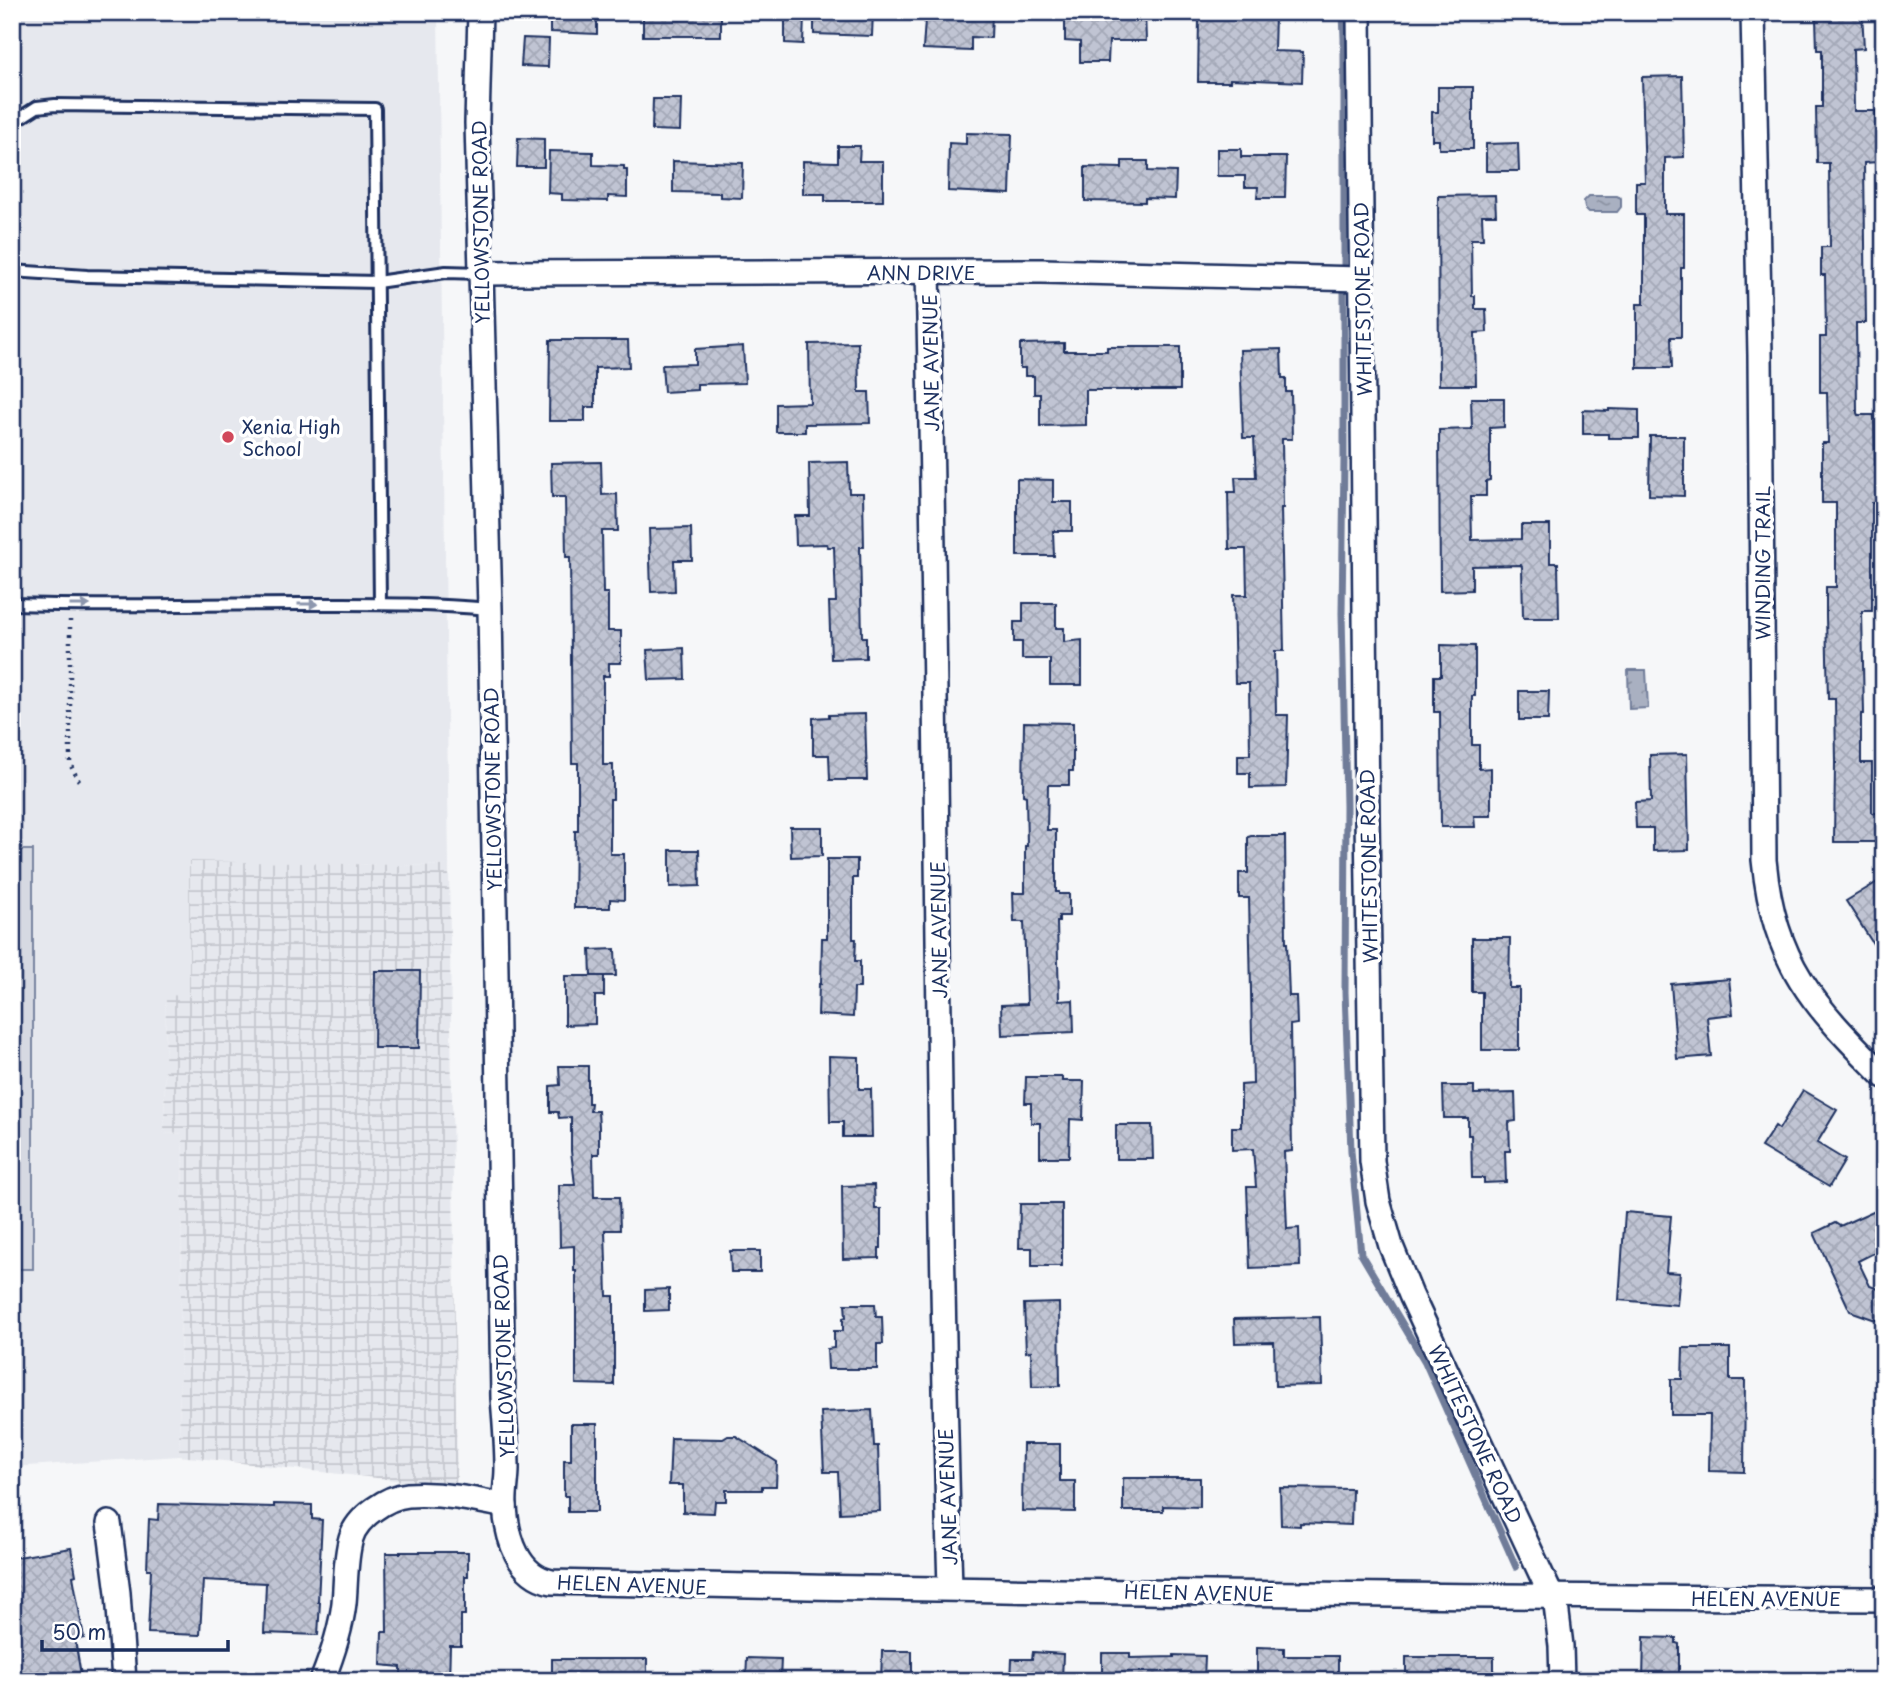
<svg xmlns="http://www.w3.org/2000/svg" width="1896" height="1693" viewBox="0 0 1896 1693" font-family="'Playpen Sans',sans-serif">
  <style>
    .built { fill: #e6e8ee }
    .industrial { fill: url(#industrial-grid) }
    .garden { fill: #d6d9e2; stroke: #7884a0; stroke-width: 2 }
    .water { fill: url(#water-ripples); stroke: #707c99; stroke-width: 2 }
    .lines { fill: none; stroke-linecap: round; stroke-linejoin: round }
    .stream { stroke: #707c99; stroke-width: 7 }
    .building { fill: url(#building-cross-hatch); stroke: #1b2f5e; stroke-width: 2 }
    .lane-casing { stroke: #1b2f5e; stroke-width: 16 }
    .street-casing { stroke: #1b2f5e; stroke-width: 28 }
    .path { stroke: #1b2f5e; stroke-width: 4.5; stroke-dasharray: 2 5; stroke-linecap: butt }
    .lane { stroke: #fff; stroke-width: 10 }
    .street { stroke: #fff; stroke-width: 23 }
    .oneway { fill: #8d97ae }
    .poi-dot { fill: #d1495b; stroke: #fff; stroke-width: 2.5 }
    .labels { text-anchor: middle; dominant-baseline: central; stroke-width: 7; stroke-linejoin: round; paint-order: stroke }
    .street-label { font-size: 19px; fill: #1b2f5e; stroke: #fff }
    .poi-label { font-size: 19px; fill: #1b2f5e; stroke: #fff; text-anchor: start }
  </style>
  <defs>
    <pattern id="industrial-grid" width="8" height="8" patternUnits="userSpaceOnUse" patternTransform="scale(1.75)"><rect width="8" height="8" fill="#e6e8ee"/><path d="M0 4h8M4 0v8" fill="none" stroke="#c5c7ce"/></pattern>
    <pattern id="water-ripples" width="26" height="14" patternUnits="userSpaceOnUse" patternTransform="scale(1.75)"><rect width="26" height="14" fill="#a9b0c1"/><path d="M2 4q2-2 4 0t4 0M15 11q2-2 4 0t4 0" fill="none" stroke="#8990a0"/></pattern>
    <pattern id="building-cross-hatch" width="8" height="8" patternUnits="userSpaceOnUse" patternTransform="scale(1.75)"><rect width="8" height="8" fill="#c0c4d3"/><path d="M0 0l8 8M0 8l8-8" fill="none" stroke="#a4a9b8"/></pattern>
  </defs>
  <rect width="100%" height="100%" fill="#f6f7f9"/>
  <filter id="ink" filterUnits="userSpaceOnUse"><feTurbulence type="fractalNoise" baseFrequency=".0143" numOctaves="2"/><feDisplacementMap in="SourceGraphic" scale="14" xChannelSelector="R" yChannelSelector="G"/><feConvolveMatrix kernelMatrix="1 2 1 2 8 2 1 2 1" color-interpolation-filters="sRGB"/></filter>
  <g filter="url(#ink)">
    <polygon class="built" points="12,12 438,12 449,866 189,862 189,996 166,996 164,1133 183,1134 179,1456 12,1467"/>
    <polygon class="industrial" points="189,861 449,866 457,1487 179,1456 183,1134 164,1133 166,995 189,996"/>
    <rect class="garden" x="12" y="850" width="21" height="419"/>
    <g class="water">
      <polygon points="1589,196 1617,196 1621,198 1621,207 1617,212 1589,212 1585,208 1584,201"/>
      <polygon points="1628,670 1646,670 1648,708 1629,709"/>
    </g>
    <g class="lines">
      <polyline class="stream" points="1343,12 1344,39 1344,461 1342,613 1346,806 1345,992 1351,1151 1361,1254 1425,1362 1516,1567"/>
    </g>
    <g class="building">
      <polygon points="550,12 597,12 597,34 550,32"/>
      <rect x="643" y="12" width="78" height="24"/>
      <polygon points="814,12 873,12 872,36 814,34"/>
      <polygon points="947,12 992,12 991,38 971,37 971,51 923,49 925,20 947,20"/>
      <polygon points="1065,12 1145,12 1146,41 1109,41 1108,62 1080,62 1080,42 1065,41"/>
      <polygon points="1229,12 1275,14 1274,51 1303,52 1302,82 1230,79 1230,82 1198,82 1199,18 1229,19"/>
      <polygon points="1831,12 1862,12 1864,48 1853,49 1854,111 1876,111 1877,162 1864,163 1866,323 1856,323 1857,413 1858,415 1874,415 1875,465 1884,465 1884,503 1872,503 1872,611 1862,611 1864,714 1861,714 1861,763 1872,763 1872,813 1884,813 1884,842 1834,842 1835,763 1836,763 1835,699 1828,699 1826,616 1826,587 1836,587 1836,503 1822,503 1822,443 1828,443 1827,392 1820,392 1820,337 1826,337 1825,275 1821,275 1821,247 1830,247 1829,163 1817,163 1816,107 1822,107 1822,50 1817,50 1816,18 1831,18"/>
      <polygon points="785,15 804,16 803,44 785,43"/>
      <polygon points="523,38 549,39 548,67 521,66"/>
      <polygon points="1682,76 1684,157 1665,158 1665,214 1684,214 1684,268 1681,268 1681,337 1671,337 1672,368 1637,368 1637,304 1644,304 1644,215 1636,215 1636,182 1645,182 1642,77"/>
      <polygon points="1438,87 1473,87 1473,149 1439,149 1439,140 1432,140 1432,112 1438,112"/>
      <polygon points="653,99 681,99 680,131 652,130"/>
      <polygon points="966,133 1012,134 1010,194 948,191 949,143 966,144"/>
      <polygon points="518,138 544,139 544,167 517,167"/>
      <polygon points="1518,143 1519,171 1486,171 1486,144"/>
      <polygon points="838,146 860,146 859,161 883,161 883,201 825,201 825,194 803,194 803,161 838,162"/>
      <polygon points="1217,149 1241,149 1241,157 1286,157 1285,198 1257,198 1258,187 1245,187 1245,176 1217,176"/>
      <polygon points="549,151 593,152 593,165 624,166 624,170 627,170 627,197 608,196 608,201 562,200 562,194 548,193"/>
      <polygon points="673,161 743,163 742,198 720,197 720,193 673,192"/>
      <polygon points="1122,161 1148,161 1148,171 1176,172 1175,199 1145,198 1145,202 1085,201 1085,167 1122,168"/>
      <polygon points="1495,195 1496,215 1482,215 1483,239 1471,239 1472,296 1475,296 1475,309 1486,309 1487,332 1475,333 1476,385 1439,385 1438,196"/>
      <polygon points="550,340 628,340 629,367 595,368 595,407 585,407 585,421 549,421"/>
      <polygon points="858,343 859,392 869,392 870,423 805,424 805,432 776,432 776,404 810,403 809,344"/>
      <polygon points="1064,343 1064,351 1107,351 1107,347 1180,347 1180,390 1086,390 1086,425 1040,426 1040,394 1034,394 1034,376 1025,376 1025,368 1020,368 1020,344"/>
      <polygon points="743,346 745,383 697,384 697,390 664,392 662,365 695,364 695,349"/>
      <polygon points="1281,349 1282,378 1286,378 1286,392 1291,392 1292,439 1282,439 1283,508 1281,508 1284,651 1275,651 1276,715 1288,715 1286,787 1250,788 1250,773 1238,773 1238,755 1250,755 1249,683 1235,683 1233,595 1247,595 1246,549 1229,549 1228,492 1236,492 1235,477 1256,477 1254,438 1243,438 1240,350"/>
      <polygon points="1471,398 1504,398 1504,427 1490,428 1490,480 1486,481 1486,496 1471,496 1472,540 1521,539 1521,525 1550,525 1550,563 1558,563 1559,618 1523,618 1522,567 1521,565 1472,566 1472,590 1440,591 1439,430 1472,429"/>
      <polygon points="1609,409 1639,410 1639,438 1608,438 1608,434 1583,434 1583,410 1609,411"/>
      <polygon points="1650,436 1684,436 1684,496 1649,495"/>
      <polygon points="601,462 602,495 617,494 618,531 602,531 603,593 608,593 608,631 621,631 621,663 609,663 609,676 603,676 603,765 613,765 613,799 610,799 610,854 624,854 624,900 610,899 610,908 574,908 575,831 578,831 578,763 572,763 570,557 566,557 565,497 552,497 551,463"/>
      <polygon points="848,462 849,493 863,493 864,547 860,547 862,637 866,637 866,658 831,659 829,602 836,602 834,547 828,547 827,544 796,545 795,516 810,516 809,463"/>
      <polygon points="1017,479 1053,480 1053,502 1072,502 1072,531 1053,531 1054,556 1017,556"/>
      <polygon points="691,528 692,560 674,560 675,591 651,592 649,529"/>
      <polygon points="1023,603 1056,603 1056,628 1064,628 1064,642 1082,640 1082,685 1050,685 1050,659 1022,659 1022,642 1014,642 1014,622 1023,622"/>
      <polygon points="1441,645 1475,646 1475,696 1472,696 1472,745 1479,745 1479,769 1491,768 1491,816 1474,816 1475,827 1441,827 1440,712 1434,712 1434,676 1441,676"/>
      <polygon points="684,648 685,679 649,680 647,650"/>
      <polygon points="1519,691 1549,691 1548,720 1519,720"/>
      <polygon points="865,714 867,780 830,780 829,755 813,755 813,718 829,717 829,715"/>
      <polygon points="1024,722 1073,723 1073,771 1069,771 1069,785 1048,785 1047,830 1056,830 1056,892 1059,892 1059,894 1069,894 1069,916 1059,916 1059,922 1057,922 1059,1001 1073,1000 1074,1032 1002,1035 1001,1005 1027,1004 1024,922 1014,922 1013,893 1025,893 1025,846 1027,846 1026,796 1023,795"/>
      <polygon points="1687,754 1689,850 1653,851 1653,828 1636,828 1635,802 1651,801 1650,755"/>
      <polygon points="790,827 822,827 822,856 791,857"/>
      <polygon points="1251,836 1285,836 1286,943 1287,943 1289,996 1296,996 1297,1024 1290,1025 1292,1151 1284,1152 1287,1229 1299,1228 1300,1266 1250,1268 1247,1187 1256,1187 1253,1149 1232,1150 1232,1127 1241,1127 1241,1085 1253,1084 1249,898 1239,898 1239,873 1248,873 1248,837"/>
      <polygon points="670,850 699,850 700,886 670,887"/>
      <polygon points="827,859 857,859 857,878 853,878 853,939 856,939 855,961 860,961 860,988 854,988 853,1017 818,1015 819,984 821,984 822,938 827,938"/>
      <polygon points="1884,878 1884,961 1846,901"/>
      <polygon points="1472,938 1510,938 1509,988 1519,988 1519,1050 1482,1050 1482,992 1472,992"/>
      <polygon points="615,949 616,976 591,976 590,950"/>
      <polygon points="375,971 420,971 419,1048 374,1048"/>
      <polygon points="565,976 604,976 604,996 595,996 595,1024 565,1025"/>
      <polygon points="1729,979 1733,1014 1707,1017 1711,1056 1677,1059 1671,984"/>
      <polygon points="829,1056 859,1057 859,1089 871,1089 872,1137 843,1137 843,1122 830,1122"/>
      <polygon points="559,1066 588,1066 588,1103 591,1103 590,1111 598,1111 599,1127 599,1154 593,1154 594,1197 619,1197 620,1230 605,1230 607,1296 614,1296 614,1385 576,1384 576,1271 574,1271 574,1246 560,1247 559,1185 575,1185 571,1151 571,1117 559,1118 558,1112 550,1112 550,1086 560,1085"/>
      <polygon points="1026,1077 1062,1077 1062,1081 1084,1081 1083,1120 1070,1119 1069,1157 1040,1157 1040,1123 1031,1123 1031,1103 1025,1103"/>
      <polygon points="1443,1086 1474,1086 1474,1094 1515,1093 1516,1121 1509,1122 1510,1151 1505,1151 1506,1182 1484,1183 1484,1178 1472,1178 1471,1135 1468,1135 1468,1118 1444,1118"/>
      <polygon points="1803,1090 1837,1110 1817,1143 1845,1160 1829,1187 1761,1147 1775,1126 1779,1129"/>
      <polygon points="1116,1125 1152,1125 1153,1159 1116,1159"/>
      <polygon points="874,1185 875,1209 881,1209 881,1248 879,1248 879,1258 843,1259 842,1186"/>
      <polygon points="1020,1204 1062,1204 1062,1266 1032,1266 1032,1248 1019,1248"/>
      <polygon points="1884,1206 1884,1248 1858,1261 1870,1286 1884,1291 1884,1323 1850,1311 1814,1233 1835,1223 1840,1226"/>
      <polygon points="1625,1212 1671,1216 1666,1272 1680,1273 1677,1305 1619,1300"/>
      <polygon points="730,1251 760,1251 760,1272 731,1272"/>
      <polygon points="669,1289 669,1310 645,1311 645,1290"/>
      <polygon points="1059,1303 1060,1386 1032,1387 1031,1351 1026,1352 1024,1304"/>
      <polygon points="845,1304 875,1304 876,1317 882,1317 883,1344 877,1344 877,1369 828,1369 827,1349 834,1348 834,1331 843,1331 843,1318 846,1317"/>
      <polygon points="1320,1317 1322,1385 1275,1386 1274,1342 1235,1343 1234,1319"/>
      <polygon points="1683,1348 1730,1348 1730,1380 1745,1380 1744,1472 1709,1471 1710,1415 1671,1415 1671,1379 1682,1379"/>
      <polygon points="872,1410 874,1446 878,1446 880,1511 840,1513 838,1472 824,1472 821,1412"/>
      <polygon points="571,1424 597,1424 597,1512 568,1512 568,1496 564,1496 564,1460 571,1460"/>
      <polygon points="728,1436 736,1436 777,1462 776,1486 762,1486 762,1490 726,1490 726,1501 715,1501 714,1513 683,1512 683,1485 669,1485 671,1438 723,1439"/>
      <polygon points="1023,1444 1060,1444 1060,1481 1075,1481 1075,1512 1022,1511"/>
      <polygon points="1123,1478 1200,1478 1200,1507 1163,1506 1163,1511 1123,1511"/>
      <polygon points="1280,1488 1352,1489 1351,1525 1300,1523 1300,1526 1281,1525"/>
      <polygon points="159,1504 274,1507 274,1504 312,1505 312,1519 322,1520 318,1602 320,1602 318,1635 264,1633 266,1583 203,1580 200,1635 148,1633 151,1569 147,1569 149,1519 158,1520"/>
      <polygon points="71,1548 76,1575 73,1576 84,1638 75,1640 82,1681 12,1681 12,1558"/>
      <polygon points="400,1552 468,1552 468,1576 465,1576 465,1615 461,1615 461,1646 450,1646 449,1681 401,1681 401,1667 381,1665 382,1632 387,1632 386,1553 400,1553"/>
      <polygon points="1644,1637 1676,1638 1676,1643 1679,1644 1679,1681 1643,1681"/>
      <polygon points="1257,1647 1284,1648 1284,1656 1338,1656 1338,1681 1257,1681"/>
      <polygon points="882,1651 912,1651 912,1681 881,1681"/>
      <polygon points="1033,1652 1063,1654 1062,1681 1011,1681 1012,1659 1032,1659"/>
      <polygon points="1102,1653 1130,1653 1130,1658 1174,1657 1174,1655 1205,1656 1204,1681 1102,1681"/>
      <rect x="1406" y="1657" width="88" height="24"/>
      <polygon points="747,1658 781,1659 780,1681 746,1681"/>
      <rect x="552" y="1659" width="95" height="22"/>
    </g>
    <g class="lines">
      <g class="lane-casing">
        <g id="lane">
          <polyline points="12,123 37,107 55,105 375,109 380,604"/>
          <polyline points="12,271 87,276 377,282 446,272 481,273"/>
          <path d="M 12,604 C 109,607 205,604 302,604 C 365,604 427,603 490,609"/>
        </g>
      </g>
      <g class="street-casing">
        <g id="street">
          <path d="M 480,12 L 477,123 L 490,609 L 503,1398 C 505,1422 507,1445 507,1469 C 507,1481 504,1494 505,1506 C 507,1538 518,1576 552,1582 C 996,1592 1440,1596 1884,1599"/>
          <polyline points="1359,12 1367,817 1372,1161 1378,1201 1391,1246 1411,1295 1549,1591 1555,1597 1561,1646 1562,1681"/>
          <path d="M 1753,12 L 1760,355 L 1764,860 C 1774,964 1813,1005 1884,1076"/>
          <path d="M 928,272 C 938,710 937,1149 950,1588"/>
          <polyline points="481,273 1042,271 1361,279"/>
          <polyline points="109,1523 118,1593 124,1681"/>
          <path d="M 322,1681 C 332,1656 341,1629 344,1603 C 346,1582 345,1559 351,1538 C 357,1517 387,1497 408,1495 C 441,1493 473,1499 505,1506"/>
        </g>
      </g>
      <polyline class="path" points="70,620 70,764 81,785"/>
      <use href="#lane" class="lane"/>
      <use href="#street" class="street"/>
    </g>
    <defs><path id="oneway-solid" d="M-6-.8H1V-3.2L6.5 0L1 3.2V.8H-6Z" transform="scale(1.75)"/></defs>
    <g class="oneway">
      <use href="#oneway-solid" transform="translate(308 604)"/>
      <use href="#oneway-solid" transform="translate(80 605)"/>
    </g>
  </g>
  <circle class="poi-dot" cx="228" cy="437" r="7"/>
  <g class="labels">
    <g class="street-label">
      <text transform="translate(480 222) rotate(-91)">YELLOWSTONE ROAD</text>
      <text x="921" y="272">ANN DRIVE</text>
      <text transform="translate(1362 299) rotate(-91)">WHITESTONE ROAD</text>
      <text transform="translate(930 363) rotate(-91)">JANE AVENUE</text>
      <text transform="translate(1762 563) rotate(-90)">WINDING TRAIL</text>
      <text transform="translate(492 789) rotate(-91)">YELLOWSTONE ROAD</text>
      <text transform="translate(1368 866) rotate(-91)">WHITESTONE ROAD</text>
      <text transform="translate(938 930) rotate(-91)">JANE AVENUE</text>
      <text transform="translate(503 1356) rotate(-92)">YELLOWSTONE ROAD</text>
      <text transform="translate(1476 1434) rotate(65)">WHITESTONE ROAD</text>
      <text transform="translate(947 1497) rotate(-92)">JANE AVENUE</text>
      <text transform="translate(632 1584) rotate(2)">HELEN AVENUE</text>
      <text transform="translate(1199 1592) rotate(1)">HELEN AVENUE</text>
      <text x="1766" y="1598">HELEN AVENUE</text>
    </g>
    <g class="poi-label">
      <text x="242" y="426">Xenia High<tspan x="242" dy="22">School</tspan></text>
    </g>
  </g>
  <rect width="1896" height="1693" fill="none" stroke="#fff" stroke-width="42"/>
  <rect x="21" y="21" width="1854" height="1651" fill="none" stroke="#1b2f5e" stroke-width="2.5" filter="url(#ink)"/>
  <path d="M42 1640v10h186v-10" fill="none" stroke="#1b2f5e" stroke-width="3.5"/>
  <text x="52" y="1640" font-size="21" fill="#1b2f5e" stroke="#ffffff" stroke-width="5" paint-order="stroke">50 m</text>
</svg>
